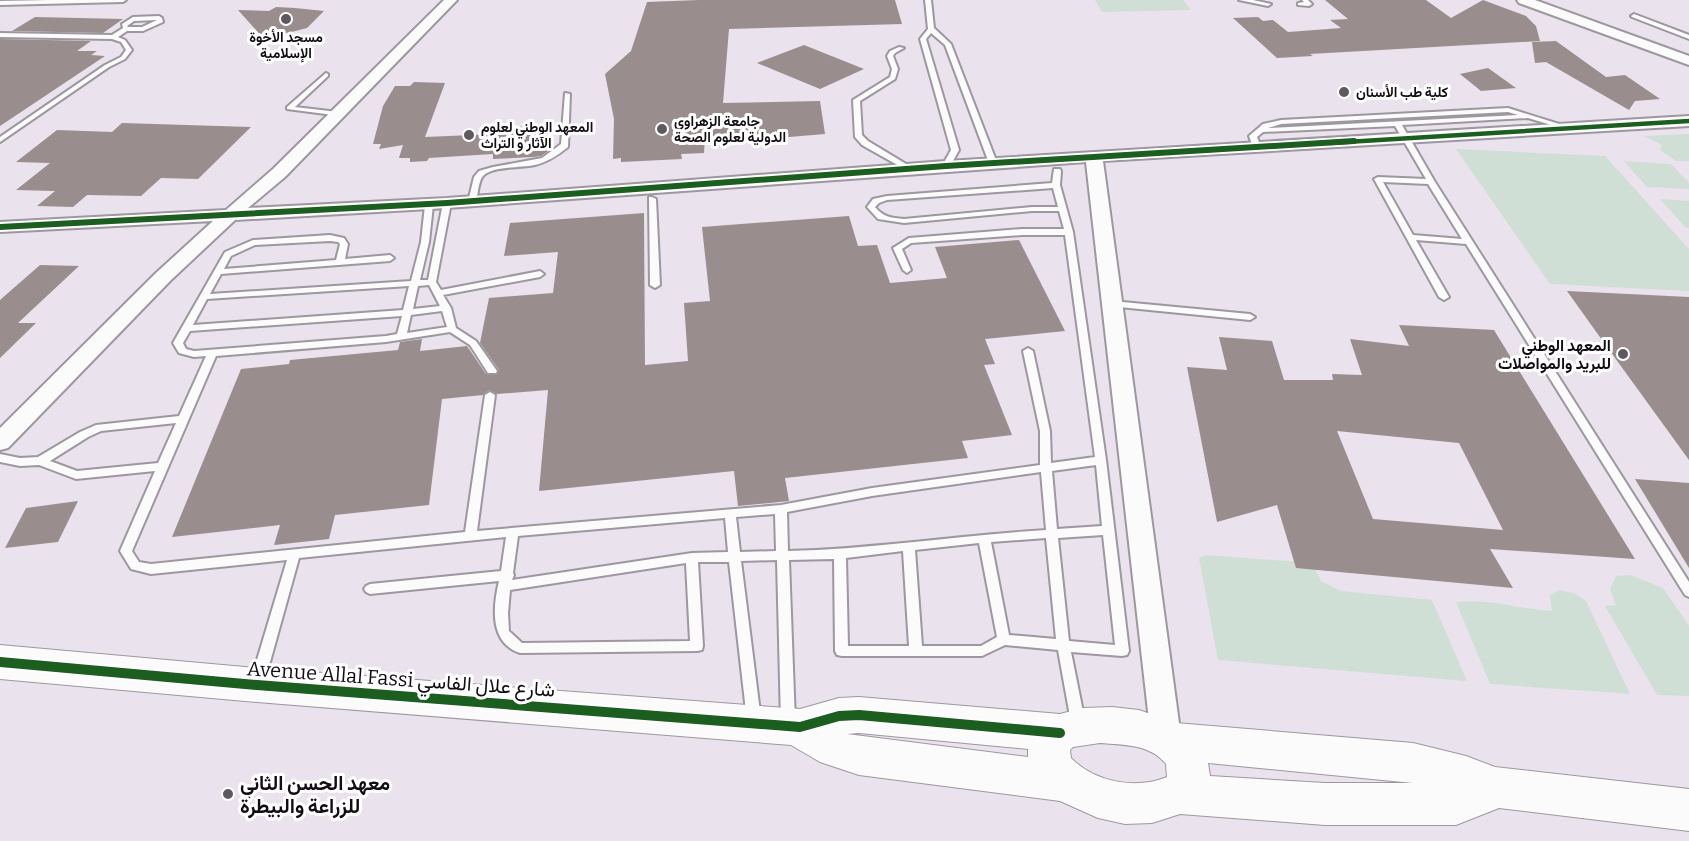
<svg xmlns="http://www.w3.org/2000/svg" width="1689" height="841" viewBox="0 0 1689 841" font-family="Bitter,Vazirmatn,serif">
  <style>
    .green { fill: #d0dfd5 }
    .building { fill: #9a8d8d; fill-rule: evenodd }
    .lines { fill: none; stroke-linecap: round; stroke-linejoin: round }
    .lane-casing { stroke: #9d979f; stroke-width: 4 }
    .street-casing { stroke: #9d979f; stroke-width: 4 }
    .secondary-casing { stroke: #9d979f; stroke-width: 2 }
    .lane { fill: #fcfbfc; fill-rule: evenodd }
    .street { fill: #fcfbfc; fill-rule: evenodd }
    .secondary { fill: #fcfbfc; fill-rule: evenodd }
    .cycleway-far2-casing { stroke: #fff; stroke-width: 7 }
    .cycleway-far1-casing { stroke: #fff; stroke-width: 9 }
    .cycleway-casing { stroke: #fff; stroke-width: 14 }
    .cycleway-far2 { stroke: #1b5e20; stroke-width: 4.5 }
    .cycleway-far1 { stroke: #1b5e20; stroke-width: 6 }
    .cycleway { stroke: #1b5e20; stroke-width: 10 }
    .poi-dot { fill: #5e585f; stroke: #fff; stroke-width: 2 }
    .labels { text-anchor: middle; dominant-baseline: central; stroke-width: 6; stroke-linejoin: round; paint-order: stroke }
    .far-poi-label { font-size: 14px; font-weight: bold; fill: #120d13; stroke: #fff; text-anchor: start }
    .poi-label { font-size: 16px; font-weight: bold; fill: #120d13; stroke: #fff; text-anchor: end }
    .near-street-label { font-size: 20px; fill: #120d13; stroke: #fff }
    .near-poi-label { font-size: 20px; font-weight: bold; fill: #120d13; stroke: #fff; text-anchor: start }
  </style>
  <rect width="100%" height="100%" fill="#eae2ec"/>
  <g class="green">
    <polygon points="1095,0 1183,0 1191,10 1102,12"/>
    <polygon points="1689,134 1689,161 1676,161 1660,150 1662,145 1644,136"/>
    <polygon points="1456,149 1605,156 1689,249 1689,291 1550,284"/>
    <polygon points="1624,161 1671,164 1689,183 1689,189 1647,187"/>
    <polygon points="1660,199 1689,201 1689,228 1686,228"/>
    <polygon points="1206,555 1312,563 1321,581 1341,591 1432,600 1467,681 1218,660 1199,558"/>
    <polygon points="1631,575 1663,588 1689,626 1689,696 1657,695 1605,606 1616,605 1610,589 1616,576"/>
    <path d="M 1560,590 L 1576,594 L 1586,601 L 1630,694 L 1490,684 L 1456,602 C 1489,598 1519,609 1552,611 L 1550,595 Z"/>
  </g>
  <g class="building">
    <polygon points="699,0 895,0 902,24 729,29 723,103 820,101 825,134 752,140 751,136 705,136 704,153 681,154 682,159 621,162 621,158 613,159 614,119 605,74 631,51 647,2"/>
    <polygon points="1325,0 1426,0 1451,18 1483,0 1526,16 1536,26 1540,41 1310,54 1313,56 1277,58 1233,18 1258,17 1263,21 1273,20 1288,32 1341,28 1330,20 1348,19"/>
    <polygon points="276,7 295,8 324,11 307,28 264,39 238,10 269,11"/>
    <polygon points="35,17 123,19 103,33 12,31"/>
    <polygon points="0,39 91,41 77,51 97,51 91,55 105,56 0,126"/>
    <polygon points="1556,41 1606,77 1625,75 1660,99 1635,101 1629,110 1546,62 1535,63 1532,42"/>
    <polygon points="804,45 864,69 820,89 757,63"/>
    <polygon points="1488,68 1516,88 1481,91 1460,74"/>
    <polygon points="414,82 445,83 425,137 496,134 497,128 550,125 553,145 549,145 547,152 541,156 533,157 493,159 493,154 429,158 427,161 410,162 410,158 399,158 403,145 379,149 381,144 373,144 383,106 395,86 410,86"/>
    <polygon points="122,123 251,127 198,179 161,178 141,196 87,195 73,207 37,206 55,191 16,190 50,163 16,162 57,130 112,132"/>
    <polygon points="644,213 645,365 688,361 684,303 710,301 702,227 849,216 858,246 877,245 890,283 947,278 935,247 1019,240 1065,331 985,339 995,364 984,365 1012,435 962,441 968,458 785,478 789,501 738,506 734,471 539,491 548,390 497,394 489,390 483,395 442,399 429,505 335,515 329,539 274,545 280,525 172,537 241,369 289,364 290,360 398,350 400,342 422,339 420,351 467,346 486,374 496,375 499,370 480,343 489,298 553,293 558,252 504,256 510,223"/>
    <polygon points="40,265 79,266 18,323 36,323 0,358 0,300"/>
    <polygon points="1567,291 1689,297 1689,460 1602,340"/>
    <path d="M 1399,325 L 1494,330 L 1635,559 L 1490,549 L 1513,588 L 1296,568 L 1277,505 L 1217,522 L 1187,367 L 1227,370 L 1219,337 L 1272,341 L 1284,380 L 1333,380 L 1332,374 L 1362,375 L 1350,339 L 1409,346 ZM 1337,431 L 1459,443 L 1503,530 L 1373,519 Z"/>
    <polygon points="1635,479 1689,483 1689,568"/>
    <polygon points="78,501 58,542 5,548 26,508"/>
  </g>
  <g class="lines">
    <g class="lane-casing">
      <g id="lane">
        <polygon points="51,0 126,0 123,2 0,5 0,1"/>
        <polygon points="925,0 931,0 934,28 951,44 997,163 996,165 989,163 945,45 931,33 926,39 959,150 949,168 942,166 951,150 920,39 928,29"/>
        <polygon points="1239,0 1253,0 1271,4 1268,6"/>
        <polygon points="1302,0 1308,0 1312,4 1309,6 1298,5 1298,3 1304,2"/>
        <polygon points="1634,14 1689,35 1689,39 1632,17 1631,16"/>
        <path d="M 159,16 L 162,18 L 163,22 L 143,31 L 127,31 L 118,37 L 125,40 L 132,50 L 125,59 L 109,67 L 0,142 L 0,137 L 105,65 L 121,57 L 126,50 L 121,42 L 112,39 L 0,37 L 0,33 L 112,35 L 123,28 L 122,24 L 133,17 ZM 157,20 L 142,27 L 128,27 L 127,26 L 134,21 Z"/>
        <polygon points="899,47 904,48 895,53 893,56 898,69 895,79 860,101 862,135 868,141 911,167 911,171 908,171 862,145 855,137 853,100 890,77 892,69 887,56 890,51"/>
        <polygon points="326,73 328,74 328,76 295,107 338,112 341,112 341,116 287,109 287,107"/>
        <path d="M 565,93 L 570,94 L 568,147 C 558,155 548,162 535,165 C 521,168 495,166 484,175 C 478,180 478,195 476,202 L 472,204 L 469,204 L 468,202 L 474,177 L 479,171 L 493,167 L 542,158 L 561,144 Z"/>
        <path d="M 1508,108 L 1572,128 L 1568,130 L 1528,118 L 1402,125 L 1435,182 L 1689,582 L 1689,597 L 1685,595 L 1466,244 L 1416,240 L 1449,297 L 1444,300 L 1439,297 L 1374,179 L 1378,177 L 1426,179 L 1395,126 L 1263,132 L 1257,137 L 1261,147 L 1257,149 L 1253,147 L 1249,136 L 1263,124 L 1281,120 ZM 1508,112 L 1518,115 L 1268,128 L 1281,124 ZM 1383,182 L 1428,184 L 1462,239 L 1413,235 Z"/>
        <path d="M 1054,169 L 1060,169 L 1061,171 L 1060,185 L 1073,232 L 1106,460 L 1129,651 L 1127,655 L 1122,656 L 1071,652 L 1085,722 L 1083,726 L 1078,728 L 1073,726 L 1071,722 L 1058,650 L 1005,645 L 982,656 L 842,656 L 837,655 L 835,651 L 834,559 L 789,560 L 795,722 L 793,726 L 788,728 L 783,726 L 781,722 L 777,560 L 741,561 L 761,720 L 759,724 L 754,726 L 749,724 L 747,720 L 729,562 L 698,562 L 703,646 L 702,650 L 697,651 L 520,653 C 489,643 493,606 499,581 L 370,594 L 366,592 L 364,589 L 366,586 L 370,584 L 501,571 L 506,537 L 299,558 L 265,680 L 263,684 L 258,686 L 253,684 L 251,680 L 287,560 L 151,574 L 131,569 L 120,551 L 155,471 L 76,479 L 39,465 L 20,466 L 0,462 L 0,454 L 20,458 L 38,457 L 80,432 L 96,425 L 179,416 L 206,356 L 194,357 L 179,353 L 173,343 L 225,252 L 253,240 L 330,235 L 344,238 L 348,244 L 345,259 L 390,255 L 394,258 L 390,261 L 221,274 L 210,294 L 411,281 L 421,242 L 425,205 L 429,203 L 433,205 L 429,242 L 420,280 L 428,280 L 443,203 L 447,201 L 451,203 L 436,282 L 441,290 L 540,271 L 544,274 L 540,277 L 443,295 L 451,308 L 456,328 L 476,341 L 497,371 L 496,373 L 488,373 L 470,345 L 450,332 L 386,342 L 216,356 L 132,551 L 139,562 L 151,564 L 465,532 L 485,395 L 490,392 L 495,395 L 477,531 L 781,505 L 872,488 L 1040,465 L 1040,431 L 1023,351 L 1028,348 L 1033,351 L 1050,431 L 1051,463 L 1095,457 L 1065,235 L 1022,235 L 911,243 L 902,249 L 911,270 L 907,273 L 903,270 L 893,248 L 909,238 L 1022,229 L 1064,229 L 1059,211 L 1032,211 L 904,223 L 878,219 L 867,207 L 873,199 L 887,196 L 1052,183 ZM 1053,188 L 1058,207 L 1032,207 L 904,219 C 892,218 883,217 875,207 L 879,203 L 887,200 ZM 330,241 L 338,242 L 340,244 L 336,260 L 224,269 L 231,256 L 255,245 ZM 429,285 L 440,306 L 413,309 L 418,286 ZM 409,286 L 403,310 L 193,325 L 207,299 ZM 442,311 L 447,327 L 407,333 L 411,315 ZM 402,316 L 397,334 L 386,336 L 194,351 L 186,349 L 183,343 L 190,331 ZM 176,423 L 158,463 L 77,471 L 50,461 L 88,437 L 101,431 ZM 1096,465 L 1102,526 L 1057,529 L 1052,471 ZM 1041,472 L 1046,530 C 960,535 875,549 788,551 L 787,512 L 872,496 ZM 775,514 L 776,551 L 740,552 L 736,517 ZM 725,518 L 728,552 L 692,553 L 512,580 L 514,575 L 513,573 L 518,536 ZM 1103,535 L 1115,645 L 1069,641 L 1058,538 ZM 1046,538 L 1056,639 L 1009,635 L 991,542 ZM 979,543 L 997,637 L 981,646 L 922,646 L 915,550 ZM 903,551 L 909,646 L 848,646 L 846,558 ZM 686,563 L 690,641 L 522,643 L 509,631 L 508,613 L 510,590 Z"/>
        <polygon points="649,197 652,197 656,199 660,285 655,288 650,285"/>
        <polygon points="1112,301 1250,314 1255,317 1250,320 1109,306 1107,304 1109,302"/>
      </g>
    </g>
    <g class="street-casing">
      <g id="street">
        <polygon points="444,0 457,0 285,177 248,208 447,198 946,161 1689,116 1689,126 1103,161 1181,738 1177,747 1166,751 1155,747 1151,738 1086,162 447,208 235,220 170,281 8,448 0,450 0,428 156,273 213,221 0,232 0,222 226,210 273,169"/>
        <polygon points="1517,0 1535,0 1689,56 1689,65 1519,3"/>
      </g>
    </g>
    <g class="secondary-casing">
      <path id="secondary" d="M 0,645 L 257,668 L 800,709 L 839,698 L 859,697 L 1060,714 L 1083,708 L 1112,707 L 1139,710 L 1176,723 L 1413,743 L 1466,756 L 1495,767 L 1689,789 L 1689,831 L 1499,808 L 1456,825 L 1325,825 L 1180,814 L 1152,823 L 1125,824 L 1098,818 L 1060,801 L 859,775 L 820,762 L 791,745 L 257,702 L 0,679 ZM 859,733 L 1028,749 L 1028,757 L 847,734 ZM 1100,743 C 1124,745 1150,744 1166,764 L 1167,777 C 1136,790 1094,782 1071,758 L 1070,750 L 1073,747 ZM 1208,763 L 1413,783 L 1416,783 L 1325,783 L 1210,776 Z"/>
    </g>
    <use href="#lane" class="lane"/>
    <use href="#street" class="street"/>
    <use href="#secondary" class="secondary"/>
    <g class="cycleway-far2-casing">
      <polyline id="cycleway-far2" points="1330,143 1689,121"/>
    </g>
    <g class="cycleway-far1-casing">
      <polyline id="cycleway-far1" points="0,227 447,203 946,166 1354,141"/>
    </g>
    <g class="cycleway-casing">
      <polyline id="cycleway" points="0,662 257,685 800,727 839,716 859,715 1060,733"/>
    </g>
    <use href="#cycleway-far2" class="cycleway-far2"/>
    <use href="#cycleway-far1" class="cycleway-far1"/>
    <use href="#cycleway" class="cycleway"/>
  </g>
  <g class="poi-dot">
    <circle cx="286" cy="19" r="6"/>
    <circle cx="1344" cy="92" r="6"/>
    <circle cx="662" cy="129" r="6"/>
    <circle cx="469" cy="135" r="6"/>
    <circle cx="1623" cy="354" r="6"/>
    <circle cx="228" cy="794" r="6"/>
  </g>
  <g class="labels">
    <g class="far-poi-label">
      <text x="286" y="37" text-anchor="middle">مسجد الأخوة<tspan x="286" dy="16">الإسلامية</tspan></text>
      <text x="1356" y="92">كلية طب الأسنان</text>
      <text x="674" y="121">جامعة الزهراوي<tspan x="674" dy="16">الدولية لعلوم الصحة</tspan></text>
      <text x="481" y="127">المعهد الوطني لعلوم<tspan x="481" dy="16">الآثار و التراث</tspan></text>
    </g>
    <g class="poi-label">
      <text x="1611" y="345">المعهد الوطني<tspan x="1611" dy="18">للبريد والمواصلات</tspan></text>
    </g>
    <g class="near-street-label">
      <text transform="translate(401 679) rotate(4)">Avenue Allal Fassi شارع علال الفاسي</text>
    </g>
    <g class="near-poi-label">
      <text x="240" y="783">معهد الحسن الثاني<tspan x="240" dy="23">للزراعة والبيطرة</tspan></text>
    </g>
  </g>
</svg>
